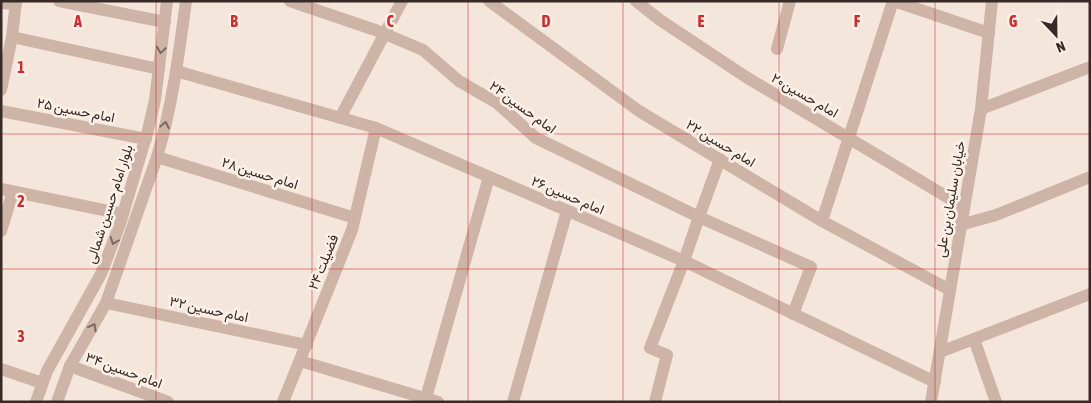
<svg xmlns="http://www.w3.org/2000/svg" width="1091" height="403" viewBox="0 0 1091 403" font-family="'Asap Condensed',Vazirmatn,sans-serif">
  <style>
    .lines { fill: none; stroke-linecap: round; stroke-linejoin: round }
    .minor { stroke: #cdb4a6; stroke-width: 12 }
    .oneway { stroke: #7b6960 }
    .grid { fill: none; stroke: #d62828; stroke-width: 1; stroke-opacity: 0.55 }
    .labels { text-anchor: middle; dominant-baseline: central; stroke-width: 5; stroke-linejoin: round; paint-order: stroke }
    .street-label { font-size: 14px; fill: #382b27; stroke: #fbf0e8 }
    .grid-label { font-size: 16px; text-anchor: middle; font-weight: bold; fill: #d62828; stroke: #fbf0e8; stroke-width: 5; stroke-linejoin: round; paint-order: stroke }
  </style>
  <rect width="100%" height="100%" fill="#f4e6db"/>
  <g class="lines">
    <g class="minor">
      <polyline points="16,1 12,37 159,69"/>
      <polyline points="59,1 165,22"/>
      <polyline points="290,1 378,31 423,50 459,81 497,103 536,138 699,217 684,261 650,348 667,355 655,402"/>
      <polyline points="489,1 639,111 822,221 950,290"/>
      <polyline points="636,1 660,20 746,77 964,207"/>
      <polyline points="894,1 989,33"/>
      <polyline points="1,3 16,4"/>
      <polyline points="777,49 790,1"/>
      <polyline points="176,71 376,128 684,261 935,382"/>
      <polyline points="1,90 12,37"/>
      <polyline points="981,109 1090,67"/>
      <polyline points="1,111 146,139"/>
      <polyline points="340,118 402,1"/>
      <polyline points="157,157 355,218"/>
      <polyline points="720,159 699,217 811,267 793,314"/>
      <polyline points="1,189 123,214"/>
      <polyline points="822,221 893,1"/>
      <polyline points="960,225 996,215 1090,177"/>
      <polyline points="1,231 13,192"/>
      <polyline points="106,303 307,345"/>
      <polyline points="974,339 996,402"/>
      <polyline points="940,352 1090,294"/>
      <polyline points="300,361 438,402"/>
      <polyline points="70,366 168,402"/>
      <polyline points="1,369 42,383"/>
      <polyline points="426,398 489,177"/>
      <polyline points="36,402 47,371 101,274 120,224 148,130 155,100 167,1"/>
      <path d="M 57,402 L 70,366 L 106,303 L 157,157 C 172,107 179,54 186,1"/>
      <polyline points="283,402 352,230 376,128"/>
      <polyline points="513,402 567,211"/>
      <polyline points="931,402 981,109 992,1"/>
    </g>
  </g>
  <defs><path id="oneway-chevron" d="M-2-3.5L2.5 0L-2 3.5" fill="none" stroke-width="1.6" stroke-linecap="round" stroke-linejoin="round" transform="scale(1.25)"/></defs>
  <g class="oneway">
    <use href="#oneway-chevron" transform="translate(161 50) rotate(98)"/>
    <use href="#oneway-chevron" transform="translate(165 125) rotate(-79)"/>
    <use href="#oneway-chevron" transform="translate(114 241) rotate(111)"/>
    <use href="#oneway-chevron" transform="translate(93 327) rotate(-61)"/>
  </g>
  <path class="grid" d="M 156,1 L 156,402M 312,1 L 312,402M 468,1 L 468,402M 623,1 L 623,402M 779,1 L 779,402M 935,1 L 935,402M 1,134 L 1090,134M 1,269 L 1090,269"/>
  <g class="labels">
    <g class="street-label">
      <text transform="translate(805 95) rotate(30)">امام حسین۲۰</text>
      <text transform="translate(523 107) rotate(36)">امام حسین ۲۴</text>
      <text transform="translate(76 110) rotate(11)">امام حسین ۲۵</text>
      <text transform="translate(721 143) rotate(31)">امام حسین ۲۲</text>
      <text transform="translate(260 173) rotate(17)">امام حسین ۲۸</text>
      <text transform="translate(568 195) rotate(23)">امام حسین ۲۶</text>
      <text transform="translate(950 199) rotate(-80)">خیابان سلیمان بن علی</text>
      <text transform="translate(109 204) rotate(-72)">بلوار امام حسین شمالی</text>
      <text transform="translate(323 262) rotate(-68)">فضیلت ۲۴</text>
      <text transform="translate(209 309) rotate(12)">امام حسین ۳۲</text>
      <text transform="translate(124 370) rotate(20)">امام حسین ۳۴</text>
    </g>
  </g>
  <g class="grid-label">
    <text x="78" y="27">A</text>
    <text x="234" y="27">B</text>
    <text x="390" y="27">C</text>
    <text x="546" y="27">D</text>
    <text x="701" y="27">E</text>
    <text x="857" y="27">F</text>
    <text x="1013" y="27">G</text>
    <text x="21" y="73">1</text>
    <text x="21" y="207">2</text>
    <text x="21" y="342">3</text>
  </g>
  <rect width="1091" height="403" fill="none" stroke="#382b27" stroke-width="5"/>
  <g transform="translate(1056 35) rotate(158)" stroke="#fbf0e8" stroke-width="4" paint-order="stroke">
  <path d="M0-4L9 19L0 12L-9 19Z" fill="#382b27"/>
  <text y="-8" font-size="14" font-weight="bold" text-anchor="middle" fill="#382b27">N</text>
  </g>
</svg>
